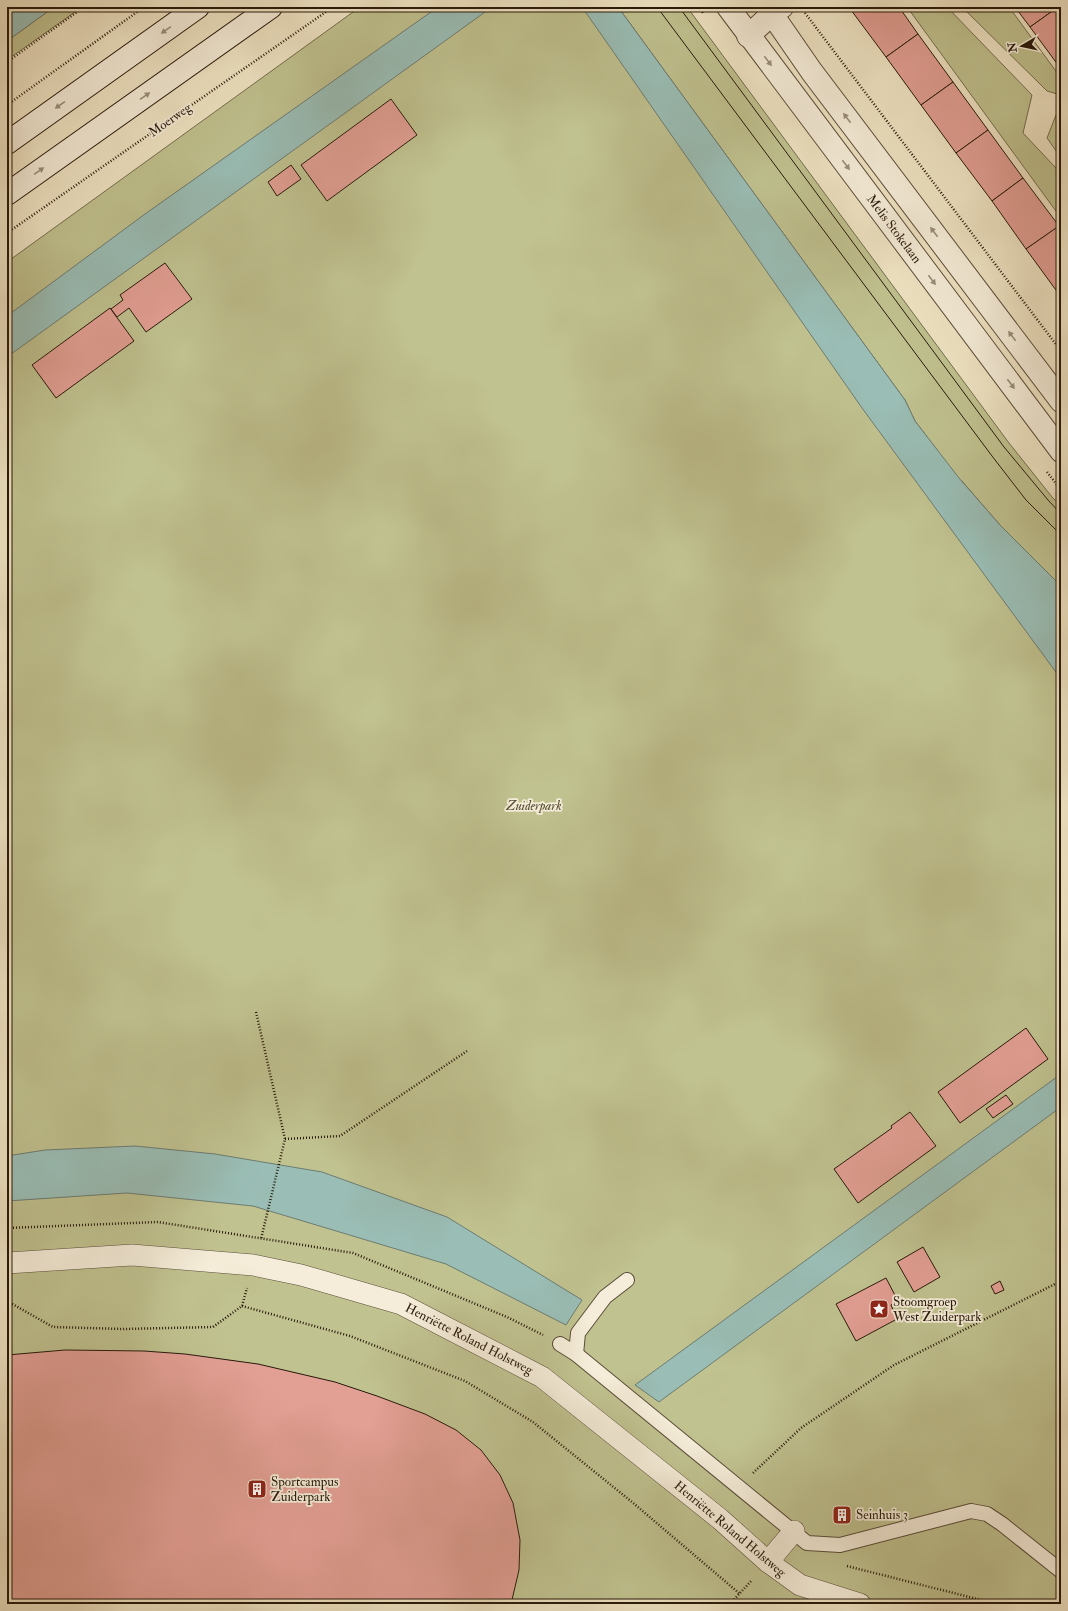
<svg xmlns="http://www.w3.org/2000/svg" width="1068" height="1611" viewBox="0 0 1068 1611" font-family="'IM FELL Double Pica',serif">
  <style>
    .green { fill: #c0c290; stroke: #746e4e; fill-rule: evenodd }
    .water { fill: #9abeb6; stroke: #6c7c72 }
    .building { fill: #e29f94; stroke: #28190b }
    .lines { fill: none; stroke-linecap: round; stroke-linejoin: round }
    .service-casing { stroke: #5a4c39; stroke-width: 16 }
    .pedestrian-casing { stroke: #5a4c39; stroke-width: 22 }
    .minor-casing { stroke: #5a4c39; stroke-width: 24 }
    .tertiary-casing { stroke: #5a4c39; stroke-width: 24 }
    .secondary-casing { stroke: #28190b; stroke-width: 24 }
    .path { stroke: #28190b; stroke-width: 2.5; stroke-dasharray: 1 2; stroke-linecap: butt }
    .service { stroke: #f5edd9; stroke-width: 14 }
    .pedestrian { stroke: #f5edd9; stroke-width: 21 }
    .minor { stroke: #f5edd9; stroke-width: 22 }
    .tertiary { stroke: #f5edd9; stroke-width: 22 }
    .secondary { stroke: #f5edd9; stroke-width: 22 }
    .tram { stroke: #28190b; stroke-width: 1 }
    .oneway { fill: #998e7c }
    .labels { text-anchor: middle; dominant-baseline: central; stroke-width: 3.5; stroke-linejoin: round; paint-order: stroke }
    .street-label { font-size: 13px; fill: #28190b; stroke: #f5edd9 }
    .park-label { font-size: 13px; font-style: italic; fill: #564c33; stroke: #f5edd9 }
    .poi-label { font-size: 13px; fill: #28190b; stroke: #f5edd9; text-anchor: start }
  </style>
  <rect width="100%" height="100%" fill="#efe4c4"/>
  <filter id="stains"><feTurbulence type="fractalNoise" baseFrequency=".005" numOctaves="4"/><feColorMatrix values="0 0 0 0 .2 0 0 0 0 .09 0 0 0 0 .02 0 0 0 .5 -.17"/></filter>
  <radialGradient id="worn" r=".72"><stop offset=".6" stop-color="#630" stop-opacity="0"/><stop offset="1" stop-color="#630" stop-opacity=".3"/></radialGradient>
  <g class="green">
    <polygon points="54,7 82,7 7,60 7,41"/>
    <path d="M 360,7 L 592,7 L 937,450 L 915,421 L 905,400 L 618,7 L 687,7 L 1009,443 L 1052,497 L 1061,506 L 1061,1604 L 7,1604 L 7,262 ZM 961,480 L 1000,525 L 997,527 Z"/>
    <polygon points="907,7 947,7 1032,95 1023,133 1055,167 1061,175 1061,218"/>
    <polygon points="962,7 1009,7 1061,78 1061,95 1047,91"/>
    <polygon points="1056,115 1059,120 1061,118 1061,158 1047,138"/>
  </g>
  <g class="water">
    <polygon points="7,7 54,7 7,41"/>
    <polygon points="438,7 492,7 7,357 7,316 145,214"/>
    <polygon points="582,7 618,7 905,400 915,421 959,478 1000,525 1061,586 1061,679 862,408"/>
    <polygon points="1061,1074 1061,1107 663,1399 659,1402 635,1385"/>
    <polygon points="135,1146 215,1154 322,1172 447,1217 582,1300 566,1325 446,1264 253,1206 127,1193 7,1201 7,1156 45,1150"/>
  </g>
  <g class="building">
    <polygon points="855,7 899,7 918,34 886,57 851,10"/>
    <polygon points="1015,7 1058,7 1030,27"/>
    <polygon points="1058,7 1061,7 1061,69 1030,27"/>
    <polygon points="918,34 953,82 921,105 886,57"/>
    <polygon points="953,82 988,130 956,153 921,105"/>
    <polygon points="391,99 417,135 327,201 301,165"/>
    <polygon points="988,130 1023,178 992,201 956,153"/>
    <polygon points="291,165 301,179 277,196 268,182"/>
    <polygon points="1023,178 1059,226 1026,249 992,201"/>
    <polygon points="1059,226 1061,230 1061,297 1026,249"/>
    <polygon points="165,263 192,299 146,332 129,308 117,317 111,309 123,300 120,295"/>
    <polygon points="110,308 134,341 56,398 32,365"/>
    <polygon points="1026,1028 1048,1059 960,1123 938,1092"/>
    <polygon points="1006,1095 1013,1104 993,1118 986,1109"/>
    <polygon points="910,1112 936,1146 858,1203 834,1169 892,1128 891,1126"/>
    <polygon points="923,1247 940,1277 914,1292 897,1262"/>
    <polygon points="886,1278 898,1301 891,1305 897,1319 856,1341 836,1304"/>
    <polygon points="1000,1281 1004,1290 995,1294 991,1286"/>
    <polygon points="65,1350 144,1351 185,1354 258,1364 335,1382 377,1396 425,1414 456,1430 481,1450 500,1475 513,1503 520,1540 519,1570 511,1604 7,1604 7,1355"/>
    <polygon points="846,1510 848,1518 838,1520 836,1513"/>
  </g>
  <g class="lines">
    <g class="service-casing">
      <g id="service">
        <polyline points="560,1344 576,1354 807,1543 840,1545 971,1511 987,1514 1002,1524 1061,1571"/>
        <polyline points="576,1354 578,1333 605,1297 627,1280"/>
      </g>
    </g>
    <g class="pedestrian-casing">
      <g id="pedestrian">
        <polyline points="7,1263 132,1255 253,1265 301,1275 401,1304 542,1377 720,1519 768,1562 800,1585 860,1604"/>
        <polyline points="768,1562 794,1531"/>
      </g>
    </g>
    <g class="minor-casing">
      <polyline id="minor" points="748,36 772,14 782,7"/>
    </g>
    <g class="tertiary-casing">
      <g id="tertiary">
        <polyline points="728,7 1061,451"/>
        <polyline points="767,7 812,72 1061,401"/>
      </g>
    </g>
    <g class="secondary-casing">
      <g id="secondary">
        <polyline points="7,143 198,7"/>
        <polyline points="7,194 271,7"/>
      </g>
    </g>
    <g class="path">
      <polyline points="699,7 703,13"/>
      <polyline points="805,13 1061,351"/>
      <polyline points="7,62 84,7"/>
      <polyline points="7,105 144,7"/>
      <polyline points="7,233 333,7"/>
      <polyline points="1047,472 1061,490"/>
      <polyline points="1058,487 1061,484"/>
      <polyline points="256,1012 285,1139 261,1239"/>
      <polyline points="285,1139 340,1136 467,1051"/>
      <polyline points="7,1228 158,1222 353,1253 507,1317 543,1335"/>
      <polyline points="7,1301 53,1327 124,1329 213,1327 242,1306 247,1288"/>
      <polyline points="242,1306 350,1336 465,1381 533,1422 632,1502 740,1594"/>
      <polyline points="753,1473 801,1428 894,1365 1061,1281"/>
      <polyline points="847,1566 997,1604"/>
      <polyline points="730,1604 752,1580"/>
    </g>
    <use href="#service" class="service"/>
    <use href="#pedestrian" class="pedestrian"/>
    <use href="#minor" class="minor"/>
    <use href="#tertiary" class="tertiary"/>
    <use href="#secondary" class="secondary"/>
    <g class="tram">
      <polyline points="657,7 992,456 1026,500 1061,535"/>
      <polyline points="679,7 1004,447 1048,500 1061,514"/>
    </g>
  </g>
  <defs><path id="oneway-solid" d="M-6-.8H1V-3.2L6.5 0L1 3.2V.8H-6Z"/></defs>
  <g class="oneway">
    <use href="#oneway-solid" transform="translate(166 30) rotate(145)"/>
    <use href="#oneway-solid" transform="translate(768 61) rotate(53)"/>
    <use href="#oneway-solid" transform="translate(145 96) rotate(-35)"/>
    <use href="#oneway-solid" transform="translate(60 105) rotate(145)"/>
    <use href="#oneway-solid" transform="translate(847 118) rotate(-127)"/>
    <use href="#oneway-solid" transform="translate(846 165) rotate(53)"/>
    <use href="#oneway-solid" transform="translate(39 171) rotate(-35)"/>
    <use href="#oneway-solid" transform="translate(934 232) rotate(-127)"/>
    <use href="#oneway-solid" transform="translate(932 280) rotate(53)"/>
    <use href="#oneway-solid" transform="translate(1012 336) rotate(-127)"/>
    <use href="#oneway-solid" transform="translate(1011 384) rotate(53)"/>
  </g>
  <defs>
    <g id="sight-square" transform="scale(1)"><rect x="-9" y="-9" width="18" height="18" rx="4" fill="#8f2418" stroke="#f5edd9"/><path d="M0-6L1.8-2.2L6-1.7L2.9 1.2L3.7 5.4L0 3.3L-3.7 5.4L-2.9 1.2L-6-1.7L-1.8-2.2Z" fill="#fff"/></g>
    <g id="building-square" transform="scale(1)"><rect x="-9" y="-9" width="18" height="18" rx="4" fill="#8f2418" stroke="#f5edd9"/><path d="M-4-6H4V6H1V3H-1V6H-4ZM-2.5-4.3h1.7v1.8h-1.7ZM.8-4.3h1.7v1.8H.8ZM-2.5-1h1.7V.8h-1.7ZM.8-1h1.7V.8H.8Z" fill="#fff"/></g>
  </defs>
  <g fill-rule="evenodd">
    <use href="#sight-square" x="879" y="1309"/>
    <use href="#building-square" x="257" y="1489"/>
    <use href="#building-square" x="842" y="1515"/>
  </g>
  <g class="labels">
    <g class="street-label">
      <text transform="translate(170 120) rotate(-35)">Moerweg</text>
      <text transform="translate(894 229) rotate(53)">Melis Stokelaan</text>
      <text transform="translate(469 1339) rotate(27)">Henriëtte Roland Holstweg</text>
      <text transform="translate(730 1529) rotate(40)">Henriëtte Roland Holstweg</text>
    </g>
    <g class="park-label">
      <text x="534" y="806">Zuiderpark</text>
    </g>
    <g class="poi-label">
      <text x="893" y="1302">Stoomgroep<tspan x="893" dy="15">West Zuiderpark</tspan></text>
      <text x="271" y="1482">Sportcampus<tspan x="271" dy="15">Zuiderpark</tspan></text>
      <text x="856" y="1515">Seinhuis 3</text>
    </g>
  </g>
  <rect width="1068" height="1611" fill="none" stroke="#efe4c4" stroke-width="24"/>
  <rect x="8" y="8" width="1052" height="1595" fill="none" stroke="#28190b" stroke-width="2"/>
  <rect x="12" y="12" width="1044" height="1587" fill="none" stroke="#28190b"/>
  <g transform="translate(1022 46) rotate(261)" stroke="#f5edd9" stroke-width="3" paint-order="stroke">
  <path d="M0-3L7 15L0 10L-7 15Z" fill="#28190b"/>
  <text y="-6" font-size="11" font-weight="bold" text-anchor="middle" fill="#28190b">N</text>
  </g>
  <rect width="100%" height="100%" filter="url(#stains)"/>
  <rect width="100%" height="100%" fill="url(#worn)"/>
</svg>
